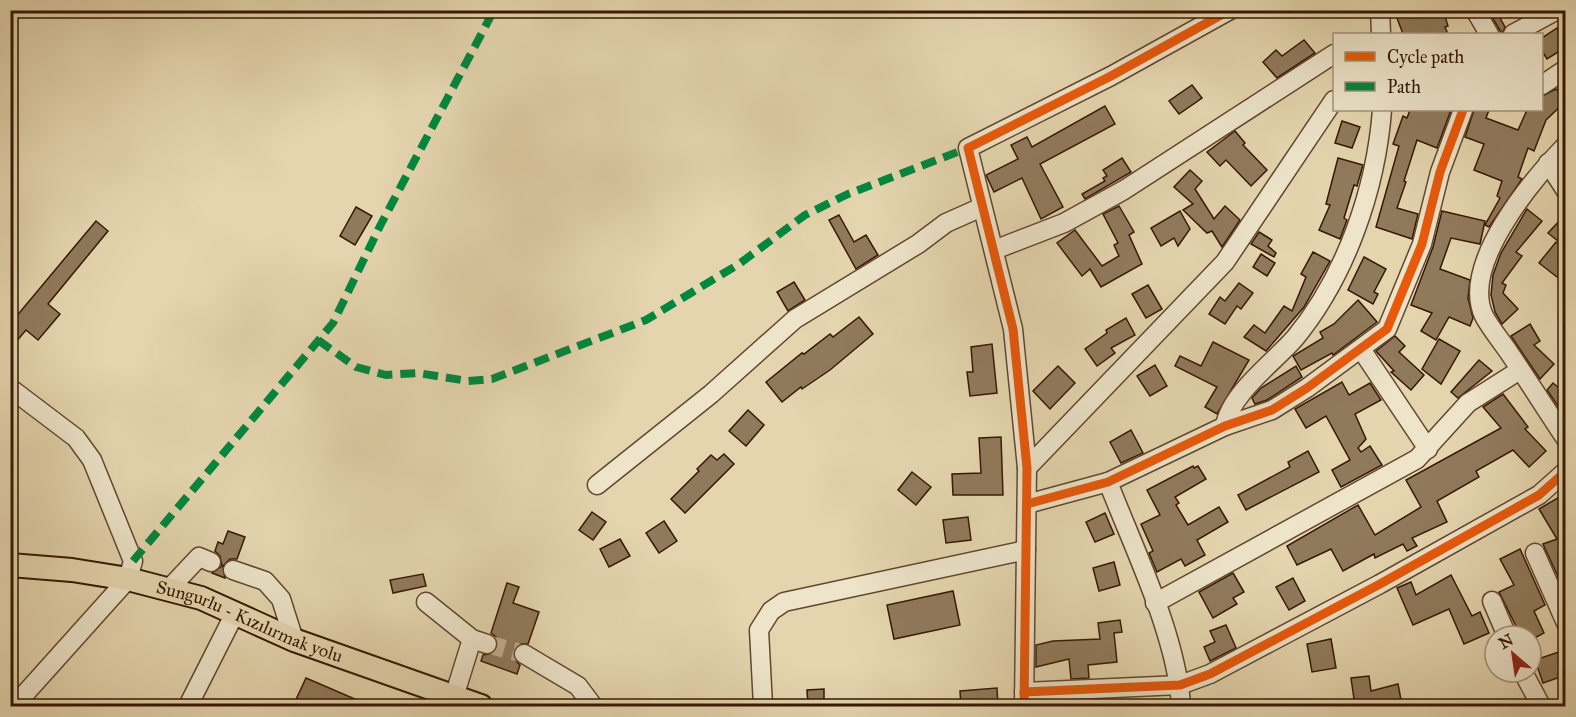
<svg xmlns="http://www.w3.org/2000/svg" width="1576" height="717" viewBox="0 0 1576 717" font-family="'IM FELL Great Primer',serif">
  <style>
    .building { fill: #907a5c; stroke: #361804; stroke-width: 1.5 }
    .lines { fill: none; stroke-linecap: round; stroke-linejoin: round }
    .minor-tunnel { stroke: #c1af8c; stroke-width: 18; stroke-dasharray: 18 9; stroke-linecap: butt }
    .minor-casing { stroke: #62472e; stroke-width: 21 }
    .major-casing { stroke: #361804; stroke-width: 26 }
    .minor { stroke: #ede4ca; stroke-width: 18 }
    .major { stroke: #e4d5ae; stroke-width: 22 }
    .quiet { stroke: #00873e; stroke-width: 8; stroke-dasharray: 15 8; stroke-linecap: butt }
    .cycleway-casing { stroke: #ede4ca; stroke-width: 13 }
    .cycleway { stroke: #e8590c; stroke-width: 9 }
    .labels { text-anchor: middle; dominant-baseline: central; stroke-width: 4.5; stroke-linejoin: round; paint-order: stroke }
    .street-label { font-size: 18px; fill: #361804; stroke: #ede4ca }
  </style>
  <rect width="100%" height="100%" fill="#e4d5ae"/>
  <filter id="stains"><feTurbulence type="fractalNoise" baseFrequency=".00333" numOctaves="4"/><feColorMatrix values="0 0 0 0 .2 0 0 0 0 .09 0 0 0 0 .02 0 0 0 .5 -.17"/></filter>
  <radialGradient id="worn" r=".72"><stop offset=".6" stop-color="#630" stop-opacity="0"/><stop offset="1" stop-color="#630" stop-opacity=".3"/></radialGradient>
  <g class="building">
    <polygon points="1394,10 1443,10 1448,26 1445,27 1448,34 1403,34"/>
    <polygon points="1488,10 1514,10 1500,18 1505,27 1502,34"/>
    <polygon points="1557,28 1566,42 1566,47 1547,59 1542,51 1542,38"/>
    <polygon points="1304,40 1315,53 1277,78 1263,62 1276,50 1282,56"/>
    <polygon points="1192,85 1202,98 1179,114 1169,101"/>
    <polygon points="1566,87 1566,101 1546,120 1534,151 1528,148 1518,177 1522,179 1489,227 1485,225 1500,198 1497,196 1502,181 1474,170 1484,144 1465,137 1474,110 1489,110 1486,118 1518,130 1527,110 1542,110 1542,96 1556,89 1559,92"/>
    <polygon points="1105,106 1115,124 1040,164 1063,207 1041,219 1022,178 994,192 986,175 1018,159 1011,145 1027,137 1032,147"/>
    <polygon points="1410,110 1451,110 1437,148 1417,140 1404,181 1406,182 1397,208 1418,214 1412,239 1376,227 1399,146 1393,144 1403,116 1407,118"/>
    <polygon points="1342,121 1360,127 1352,148 1335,143"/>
    <polygon points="1235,131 1245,143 1243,145 1267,170 1251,186 1226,160 1220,166 1207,152"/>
    <polygon points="1122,158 1131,172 1085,199 1082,194 1105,181 1103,178 1107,176 1103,170"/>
    <polygon points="1338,158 1363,165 1357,186 1354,185 1344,218 1347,220 1340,239 1319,230 1330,205 1326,204"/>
    <polygon points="1190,170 1202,181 1195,189 1214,219 1225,206 1240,220 1222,247 1212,231 1207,233 1183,210 1193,204 1174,187"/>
    <polygon points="1119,206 1134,232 1129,235 1142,264 1101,287 1090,269 1082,276 1057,243 1075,230 1102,266 1119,256 1114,245 1118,243 1103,214"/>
    <polygon points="356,207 372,216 355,245 340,236"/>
    <polygon points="1527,209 1542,221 1516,252 1522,256 1502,283 1506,285 1503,293 1518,309 1502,324 1495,312 1491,295 1493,275 1501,253"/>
    <polygon points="1180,211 1190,229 1178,246 1174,238 1161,246 1151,228"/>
    <polygon points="1442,211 1485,221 1480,244 1451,238 1440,269 1470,280 1468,298 1473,318 1470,326 1449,317 1436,340 1421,331 1432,313 1411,305 1433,247"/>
    <polygon points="1566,214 1566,233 1558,241 1548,233"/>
    <polygon points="839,215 854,242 866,235 878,255 856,269 829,220"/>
    <polygon points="96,221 108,231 48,304 60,314 38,340 26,330 10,349 10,324"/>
    <polygon points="1259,232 1272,240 1268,246 1276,253 1274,257 1251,244"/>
    <polygon points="1556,242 1566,250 1566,267 1557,277 1539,263"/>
    <polygon points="1313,252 1330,261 1304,307 1266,351 1244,337 1254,325 1265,333 1284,306 1292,311 1306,277 1301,274"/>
    <polygon points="1261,254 1275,263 1267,276 1253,267"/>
    <polygon points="1364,257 1386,269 1374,292 1378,294 1373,304 1348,290"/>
    <polygon points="794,282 805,300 788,311 777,292"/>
    <polygon points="1239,283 1253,293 1241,309 1237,306 1225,324 1209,314 1220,297 1225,301"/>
    <polygon points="1148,285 1162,309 1146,318 1132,294"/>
    <polygon points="1358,300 1377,322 1333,355 1332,353 1301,370 1293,356 1323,338 1320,332 1334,324"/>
    <polygon points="859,317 873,334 830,370 802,389 801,387 782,402 766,382 802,353 804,354 830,334 833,337"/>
    <polygon points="1126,318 1135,335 1111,348 1115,353 1097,366 1085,349 1107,333 1106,330"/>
    <polygon points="1530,324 1540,341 1534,345 1554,364 1540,379 1511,336"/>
    <polygon points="1395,336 1405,346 1399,352 1424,375 1411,390 1391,372 1394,371 1376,351"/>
    <polygon points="1439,339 1460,351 1441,384 1422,369"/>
    <polygon points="1213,342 1249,360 1217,414 1205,407 1217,387 1175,366 1180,356 1201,366"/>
    <polygon points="992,344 997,393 970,396 967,372 973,372 971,347"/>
    <polygon points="1479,360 1492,371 1458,398 1451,392"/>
    <polygon points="1155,365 1167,386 1150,396 1137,376"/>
    <polygon points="1058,366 1075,383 1050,409 1033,391"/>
    <polygon points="1296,366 1302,377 1267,400 1255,404 1252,398 1261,388"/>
    <polygon points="1342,382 1349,395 1370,383 1381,400 1355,414 1366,439 1358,448 1361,452 1370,446 1382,465 1341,487 1332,470 1350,460 1326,416 1306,428 1295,409"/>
    <polygon points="1553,383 1566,394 1566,418 1547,390"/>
    <polygon points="1503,394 1528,427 1525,429 1546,451 1529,467 1513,450 1476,471 1479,477 1437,501 1447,522 1412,538 1417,546 1407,551 1403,544 1375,558 1374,554 1343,571 1331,549 1297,565 1287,546 1358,505 1375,535 1421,507 1406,480 1501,428 1483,407"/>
    <polygon points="748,410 764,425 746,446 729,431"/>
    <polygon points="1131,430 1143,453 1121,463 1110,442"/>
    <polygon points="1001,437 1003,495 953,495 952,474 981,473 979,438"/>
    <polygon points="1308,451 1319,472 1246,510 1238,495 1290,467 1288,462"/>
    <polygon points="724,454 734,464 685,513 671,499 699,471 697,469 711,455 717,460"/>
    <polygon points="1193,466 1194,468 1198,466 1206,479 1175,497 1179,503 1176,505 1188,525 1219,507 1228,522 1197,540 1205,555 1185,566 1181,559 1157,572 1149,553 1153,551 1141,524 1160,515 1147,490"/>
    <polygon points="912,472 931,487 916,505 898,490"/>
    <polygon points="1566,493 1566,594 1543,544 1557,539 1539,509"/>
    <polygon points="592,512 606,522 593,540 579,530"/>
    <polygon points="1105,513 1114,534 1095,542 1086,522"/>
    <polygon points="968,517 971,540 946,543 943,520"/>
    <polygon points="664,521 677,541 659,553 646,533"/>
    <polygon points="228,531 245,537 237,559 230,559 223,566 225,578 212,573 222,566 220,556 215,551 218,542 223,544"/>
    <polygon points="620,539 630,556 609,567 600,549"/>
    <polygon points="1520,549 1545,605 1534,611 1544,633 1531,640 1531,636 1521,636 1499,592 1514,585 1500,559"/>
    <polygon points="1114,562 1120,585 1099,591 1093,568"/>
    <polygon points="1233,573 1244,592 1233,598 1237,604 1213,618 1199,592"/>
    <polygon points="423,574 426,586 393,593 390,580"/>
    <polygon points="1451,575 1472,616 1480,612 1489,633 1464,644 1449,609 1413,625 1397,588 1411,582 1416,595"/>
    <polygon points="1293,578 1305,601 1289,610 1276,587"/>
    <polygon points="507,583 519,587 513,603 539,612 528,644 519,644 514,649 514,659 520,665 517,674 481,661 483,655 494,653 498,647 496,637 491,633"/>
    <polygon points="953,591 960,625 894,639 887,605"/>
    <polygon points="1120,620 1122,632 1114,633 1117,662 1088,665 1089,678 1071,679 1069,659 1036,667 1036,645 1053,641 1100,639 1098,623"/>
    <polygon points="1226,625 1236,648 1210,661 1204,647 1215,642 1210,631"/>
    <polygon points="1331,639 1336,668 1312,672 1307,644"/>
    <polygon points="1559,652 1566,675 1543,683 1535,660"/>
    <polygon points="1369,676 1371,691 1398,684 1402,705 1355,706 1351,678"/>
    <polygon points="306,678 371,706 293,706"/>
    <polygon points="997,688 998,706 961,706 960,691"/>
    <polygon points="824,689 824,706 808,706 807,690"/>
  </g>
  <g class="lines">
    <polyline class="minor-tunnel" points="487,644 524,654"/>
    <g class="minor-casing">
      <g id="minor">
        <polyline points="1380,10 1381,34"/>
        <polyline points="1475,10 1489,34"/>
        <polyline points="1513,34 1557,10"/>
        <polyline points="1542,85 1566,69"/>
        <path d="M 1566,145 C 1532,180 1460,265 1484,316 C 1491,329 1502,342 1510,354 C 1529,382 1547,411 1566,439"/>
        <polyline points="1548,163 1566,191"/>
        <polyline points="994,250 1064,223 1124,190 1334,54"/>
        <polyline points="1361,349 1428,449"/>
        <polyline points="10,388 76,438 92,460 133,561 128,579 14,706"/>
        <path d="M 1225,426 C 1230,394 1274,362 1295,338 C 1346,276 1376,189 1382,110"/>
        <polyline points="1027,468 1225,262 1334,100"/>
        <path d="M 1108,482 C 1134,549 1177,636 1181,706"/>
        <polyline points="597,485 711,394 795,319 918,244 946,223 982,207"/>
        <polyline points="1027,504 1108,482 1225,426 1272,410 1307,388 1387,329 1422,244 1440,172 1463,110"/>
        <polyline points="1535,553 1566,623"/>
        <polyline points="233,570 265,581 281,599 294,640"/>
        <polyline points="168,590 199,557 211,562"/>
        <polyline points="1492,601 1507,636"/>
        <polyline points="426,602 472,639 487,644"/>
        <polyline points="1155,603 1417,459 1468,403 1520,370"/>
        <polyline points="524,654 578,686 593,706"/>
        <polyline points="1523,672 1541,706"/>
        <polyline points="1024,692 1180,685 1210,674 1380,584 1539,495 1566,471"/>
        <polyline points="454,697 472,639"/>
        <polyline points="188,706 235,613"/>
        <polyline points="763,706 759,630 771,611 784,602 1026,550"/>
        <polyline points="1024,706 1027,468 1013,329 968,148 1111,76 1230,10"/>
      </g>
    </g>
    <g class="major-casing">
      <g id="major">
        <path id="s1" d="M 10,565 L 72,570 L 128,579 L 201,598 L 294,640 L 481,706"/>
      </g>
    </g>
    <use href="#minor" class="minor"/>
    <use href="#major" class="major"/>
    <g class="quiet">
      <polyline points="318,340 356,367 386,375 418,373 468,381 492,379 646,320 739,264 805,215 848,194 968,148"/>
      <polyline points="133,561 333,323 380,226 494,10"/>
    </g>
    <g class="cycleway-casing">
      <g id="cycleway">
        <polyline points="1027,504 1108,482 1225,426 1272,410 1307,388 1387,329 1422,244 1440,172 1463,110"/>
        <polyline points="1024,692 1180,685 1210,674 1380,584 1539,495 1566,471"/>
        <polyline points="1024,706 1027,468 1013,329 968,148 1111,76 1230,10"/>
      </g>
    </g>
    <use href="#cycleway" class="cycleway"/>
  </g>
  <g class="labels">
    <g class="street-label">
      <text stroke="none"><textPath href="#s1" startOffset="248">Sungurlu - Kızılırmak yolu</textPath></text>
    </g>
  </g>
  <rect width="1576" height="717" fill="none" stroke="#e4d5ae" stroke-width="36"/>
  <rect x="12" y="12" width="1552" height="693" fill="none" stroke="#361804" stroke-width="3"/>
  <rect x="18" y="18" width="1540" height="681" fill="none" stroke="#361804" stroke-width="1.5"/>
  <rect x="1333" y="33" width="210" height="78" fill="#ede4ca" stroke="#a4927b" stroke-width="1.5"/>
  <rect x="1345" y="52" width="30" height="9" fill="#e8590c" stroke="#a4927b" stroke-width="1.5"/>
  <text x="1387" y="63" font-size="18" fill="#361804">Cycle path</text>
  <rect x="1345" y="82" width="30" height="9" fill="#00873e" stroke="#a4927b" stroke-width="1.5"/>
  <text x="1387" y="93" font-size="18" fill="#361804">Path</text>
  <g transform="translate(1513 654) rotate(331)"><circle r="28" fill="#ede4ca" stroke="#a4927b" stroke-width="1.5"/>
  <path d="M0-4.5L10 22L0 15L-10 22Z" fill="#8f2418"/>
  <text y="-9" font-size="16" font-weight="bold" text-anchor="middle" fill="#361804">N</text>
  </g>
  <rect width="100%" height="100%" filter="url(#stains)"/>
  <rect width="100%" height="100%" fill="url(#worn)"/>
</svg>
